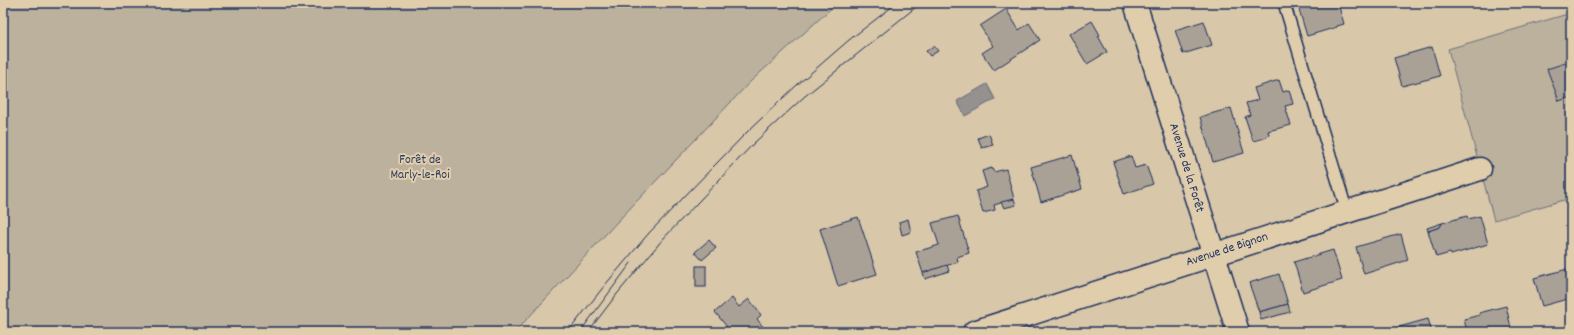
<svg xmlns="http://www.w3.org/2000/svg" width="1574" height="335" viewBox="0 0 1574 335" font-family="Dekko,sans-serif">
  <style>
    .green { fill: #bcb19d; stroke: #6c707e }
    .water { fill: #94918e; stroke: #646a7b }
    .building { fill: #aaa196; stroke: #1b2f5e }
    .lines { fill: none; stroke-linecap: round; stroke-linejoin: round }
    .service-casing { stroke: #1b2f5e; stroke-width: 14 }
    .minor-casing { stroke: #1b2f5e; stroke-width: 25 }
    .service { stroke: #e0cdab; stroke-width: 11 }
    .minor { stroke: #e0cdab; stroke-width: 22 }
    .tram { stroke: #1b2f5e; stroke-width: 1 }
    .labels { text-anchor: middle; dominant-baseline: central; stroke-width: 4; stroke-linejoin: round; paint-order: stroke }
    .park-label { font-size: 13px; fill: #2b3c64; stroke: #e0cdab }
    .street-label { font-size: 13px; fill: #1b2f5e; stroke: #e0cdab }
  </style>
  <rect width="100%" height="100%" fill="#d8c7a8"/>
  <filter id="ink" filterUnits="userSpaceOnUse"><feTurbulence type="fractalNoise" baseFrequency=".025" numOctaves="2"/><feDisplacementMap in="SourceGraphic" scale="8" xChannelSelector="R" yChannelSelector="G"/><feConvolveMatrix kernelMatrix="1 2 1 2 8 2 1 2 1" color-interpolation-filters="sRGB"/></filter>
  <g filter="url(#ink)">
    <g class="green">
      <polygon points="3,3 837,3 750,82 618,221 515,332 3,332"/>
      <polygon points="1571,13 1571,198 1494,220 1448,49"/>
    </g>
    <polygon class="water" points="987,84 995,99 965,116 957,101"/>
    <g class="building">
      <polygon points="1307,3 1342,3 1343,6 1339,7 1344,24 1337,26 1337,27 1307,36 1298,6"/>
      <polygon points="1006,9 1019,30 1029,23 1040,40 994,70 982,53 993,46 980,26"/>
      <polygon points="1092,21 1100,35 1098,36 1107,52 1087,64 1069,34"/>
      <polygon points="1204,21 1212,45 1183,54 1175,30"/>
      <polygon points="934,46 938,51 930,56 926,51"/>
      <polygon points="1432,47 1440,76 1402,86 1394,58"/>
      <polygon points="1571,61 1571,97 1559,101 1547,69"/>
      <polygon points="1279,80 1283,92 1289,90 1293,104 1285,106 1291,125 1268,131 1269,135 1265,138 1253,141 1245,117 1250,115 1246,103 1258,100 1254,88"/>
      <polygon points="1231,108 1244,153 1213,162 1200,117"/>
      <polygon points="989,134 993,145 982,148 978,138"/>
      <polygon points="1072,155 1082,189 1041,202 1031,167"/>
      <polygon points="1131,156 1135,168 1146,165 1153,184 1124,194 1113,162"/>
      <polygon points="992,168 994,172 1006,169 1014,199 994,205 995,210 983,213 976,191 987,187 982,171"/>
      <polygon points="1014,199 1016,205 1004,208 1001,202"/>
      <polygon points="958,216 969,253 957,257 958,262 923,273 916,252 939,245 932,223"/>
      <polygon points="1467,216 1468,219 1480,216 1488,244 1451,255 1450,253 1436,257 1428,231 1440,227 1442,223"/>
      <polygon points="858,217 877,274 838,286 820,229"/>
      <polygon points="908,219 911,232 902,235 899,222"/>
      <polygon points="1442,223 1440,227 1428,231 1427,228"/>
      <polygon points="1401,234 1408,260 1364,274 1356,247"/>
      <polygon points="709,240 716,248 702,260 695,252"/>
      <polygon points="1333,250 1342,280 1303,292 1294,262"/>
      <polygon points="947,265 949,271 925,279 923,273"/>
      <rect x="696" y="266" width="10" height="21"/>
      <polygon points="1571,268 1571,298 1542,306 1534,278"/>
      <polygon points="1279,274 1288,304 1259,312 1249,283"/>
      <polygon points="732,298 739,307 749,299 761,315 757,319 767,332 731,332 715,312"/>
      <polygon points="1288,304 1290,312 1261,320 1259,312"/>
      <polygon points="1506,306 1512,332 1467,332 1464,319 1480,315 1479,313"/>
      <polygon points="1428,319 1432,332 1381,332"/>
    </g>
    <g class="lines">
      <g class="service-casing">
        <polyline id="service" points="1284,3 1347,212"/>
      </g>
      <g class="minor-casing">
        <g id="minor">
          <polyline points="1135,3 1238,332"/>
          <polyline points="974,332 1480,169"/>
        </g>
      </g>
      <use href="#service" class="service"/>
      <use href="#minor" class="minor"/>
      <g class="tram">
        <polyline points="568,332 605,285 649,233 746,133 797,85 849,40 897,3"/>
        <polyline points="580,332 631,263"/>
        <polyline points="588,332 617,294 663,239 754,143 805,96 921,3"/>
      </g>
    </g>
  </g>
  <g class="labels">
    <g class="park-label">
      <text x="420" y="160">Forêt de<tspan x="420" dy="15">Marly-le-Roi</tspan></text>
    </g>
    <g class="street-label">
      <text transform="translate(1186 168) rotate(73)">Avenue de la Forêt</text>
      <text transform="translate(1227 250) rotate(-18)">Avenue de Bignon</text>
    </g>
  </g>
  <rect width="1574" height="335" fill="none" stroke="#e0cdab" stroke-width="16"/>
  <rect x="8" y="8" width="1558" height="319" fill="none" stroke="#1b2f5e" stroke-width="1.5" filter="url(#ink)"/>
</svg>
